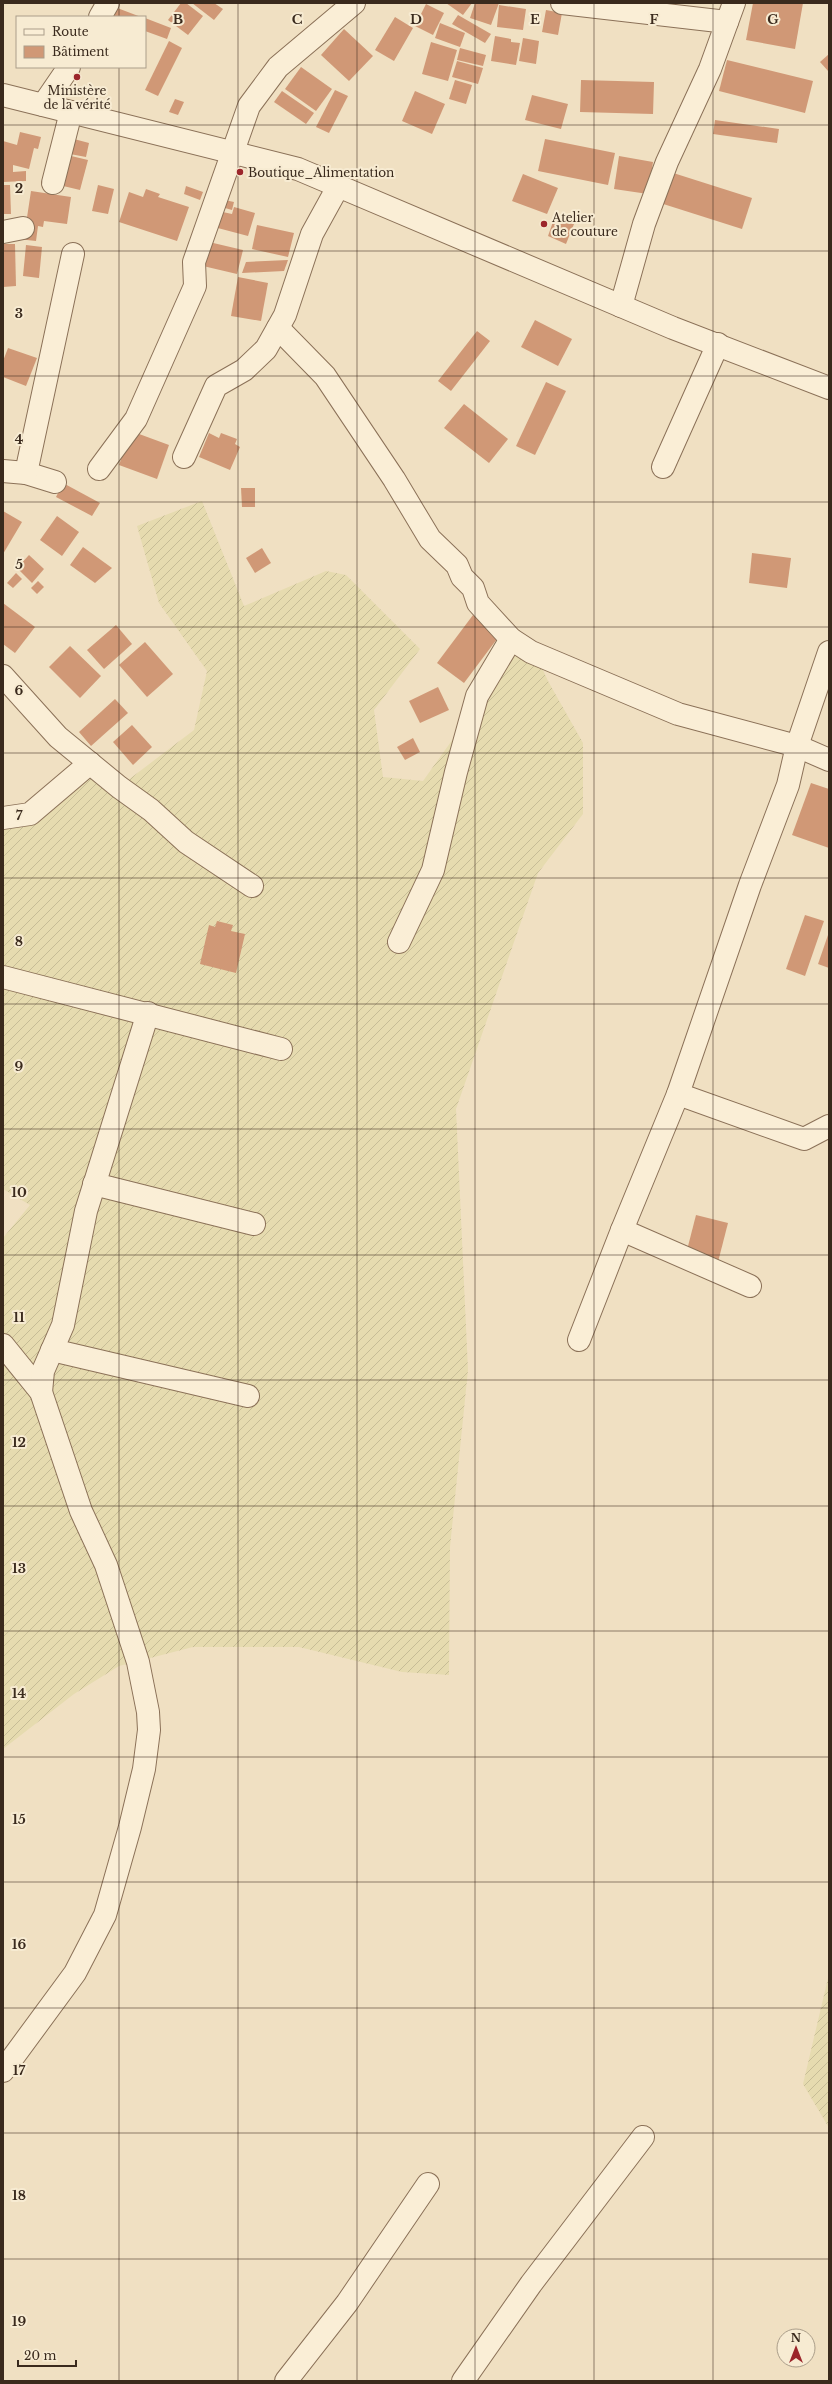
<svg xmlns="http://www.w3.org/2000/svg" width="832" height="2384" viewBox="0 0 832 2384" font-family="'Libre Baskerville',serif">
  <style>
    .farmland { fill: url(#farmland-furrows) }
    .building { fill: #d09876 }
    .lines { fill: none; stroke-linecap: round; stroke-linejoin: round }
    .minor-casing { stroke: #8b7158; stroke-width: 24 }
    .minor { stroke: #faeed6; stroke-width: 22 }
    .grid { fill: none; stroke: #3a2a1d; stroke-width: 1; stroke-opacity: 0.55 }
    .poi-dot { fill: #9c262b; stroke: #f7ebd2; stroke-width: 1.5 }
    .labels { text-anchor: middle; dominant-baseline: central; stroke-width: 4; stroke-linejoin: round; paint-order: stroke }
    .poi-label { font-size: 12px; fill: #3a2a1d; stroke: #f7ebd2; text-anchor: start }
    .grid-label { font-size: 13px; text-anchor: middle; font-weight: bold; fill: #3a2a1d; stroke: #f7ebd2; stroke-width: 4; stroke-linejoin: round; paint-order: stroke }
  </style>
  <defs>
    <pattern id="farmland-furrows" width="10" height="10" patternUnits="userSpaceOnUse"><rect width="10" height="10" fill="#e6dbaf"/><path d="M-1 1l2-2M0 10L10 0M9 11l2-2" fill="none" stroke="#c6bc96"/></pattern>
  </defs>
  <rect width="100%" height="100%" fill="#f0e0c2"/>
  <g class="farmland">
    <polygon points="202,501 244,606 326,571 346,575 420,649 374,710 383,777 423,781 527,635 548,681 583,743 583,814 538,873 456,1109 468,1370 450,1547 449,1675 402,1672 299,1647 193,1647 119,1666 74,1694 3,1749 3,1238 30,1205 3,1189 3,818 90,763 119,787 194,730 207,671 159,603 137,526"/>
    <polygon points="829,1974 829,2128 803,2084"/>
  </g>
  <g class="building">
    <polygon points="181,3 186,3 203,16 188,35 168,20"/>
    <polygon points="192,3 214,3 223,9 214,20"/>
    <polygon points="446,3 472,3 463,15"/>
    <polygon points="475,3 499,3 491,25 470,18"/>
    <polygon points="753,3 803,3 795,49 746,40"/>
    <polygon points="426,4 444,13 433,35 415,26"/>
    <polygon points="499,5 526,9 523,30 497,27"/>
    <polygon points="112,6 141,17 109,17"/>
    <polygon points="546,10 562,13 558,35 542,32"/>
    <polygon points="458,15 491,34 485,43 452,24"/>
    <polygon points="395,17 413,28 394,61 375,50"/>
    <polygon points="145,18 171,28 167,39 145,31"/>
    <polygon points="440,23 465,33 460,47 435,38"/>
    <polygon points="344,29 373,56 349,81 321,55"/>
    <polygon points="495,36 511,39 511,42 520,43 516,65 491,61"/>
    <polygon points="523,38 539,41 536,64 519,61"/>
    <polygon points="169,41 182,48 158,96 145,90"/>
    <polygon points="431,42 457,50 448,81 422,74"/>
    <polygon points="460,48 486,55 483,66 457,60"/>
    <polygon points="829,54 829,72 820,62"/>
    <polygon points="727,60 813,81 805,113 719,91"/>
    <polygon points="457,61 483,68 478,84 452,77"/>
    <polygon points="301,67 332,89 316,111 285,89"/>
    <polygon points="455,80 472,85 466,104 449,99"/>
    <polygon points="581,80 654,82 653,114 580,112"/>
    <polygon points="335,90 348,96 329,133 316,127"/>
    <polygon points="282,91 314,113 306,124 274,102"/>
    <polygon points="415,91 445,104 432,134 402,121"/>
    <polygon points="532,95 568,104 561,129 525,120"/>
    <polygon points="175,99 184,102 178,115 169,112"/>
    <polygon points="715,120 779,129 777,143 713,134"/>
    <polygon points="20,132 41,137 38,149 34,148 29,169 13,165 13,172 26,171 26,181 3,182 3,141 17,145"/>
    <polygon points="74,139 89,143 86,157 70,154"/>
    <polygon points="545,139 615,153 608,185 538,171"/>
    <polygon points="67,155 88,160 80,190 59,185"/>
    <polygon points="619,156 653,162 648,194 614,189"/>
    <polygon points="667,171 752,198 742,229 657,202"/>
    <polygon points="523,174 558,188 547,214 512,201"/>
    <polygon points="3,185 10,185 11,214 3,214"/>
    <polygon points="98,185 114,189 108,214 92,211"/>
    <polygon points="186,186 203,192 200,200 184,194"/>
    <polygon points="146,189 160,194 158,197 189,207 177,241 119,222 129,192 143,197"/>
    <polygon points="31,191 71,197 67,224 44,221 43,227 38,226 36,241 18,239 26,224"/>
    <polygon points="220,199 234,202 232,210 218,206"/>
    <polygon points="234,207 255,213 248,236 214,227 218,211 232,214"/>
    <polygon points="555,216 574,224 566,244 548,236"/>
    <polygon points="257,225 294,233 288,257 252,249"/>
    <polygon points="209,242 243,250 237,274 203,266"/>
    <polygon points="3,244 15,244 16,286 3,287"/>
    <polygon points="26,245 42,247 39,278 23,276"/>
    <polygon points="288,260 284,271 242,273 246,262"/>
    <polygon points="238,277 268,283 261,321 231,316"/>
    <polygon points="535,320 572,339 558,366 521,347"/>
    <polygon points="477,331 490,341 451,391 438,381"/>
    <polygon points="8,348 37,358 26,386 3,377 3,361"/>
    <polygon points="546,382 566,391 535,455 516,446"/>
    <polygon points="464,404 508,439 489,463 444,428"/>
    <polygon points="131,431 169,445 157,479 119,465"/>
    <polygon points="209,433 219,438 221,433 237,439 235,444 240,447 230,470 199,457"/>
    <polygon points="63,483 100,503 92,516 56,497"/>
    <polygon points="241,488 255,488 255,507 242,507"/>
    <polygon points="3,511 22,522 3,554"/>
    <polygon points="57,516 79,532 62,556 40,540"/>
    <polygon points="83,547 112,568 95,583 70,565"/>
    <polygon points="262,548 271,563 255,573 246,558"/>
    <polygon points="752,553 791,558 787,588 749,583"/>
    <polygon points="29,555 44,569 32,583 17,568"/>
    <polygon points="16,573 22,579 13,588 7,583"/>
    <polygon points="38,581 44,587 37,594 31,588"/>
    <polygon points="3,603 35,627 15,653 3,644"/>
    <polygon points="473,615 500,635 464,683 437,663"/>
    <polygon points="116,625 132,644 104,669 87,650"/>
    <polygon points="145,642 173,674 147,697 119,665"/>
    <polygon points="70,646 101,676 80,698 49,667"/>
    <polygon points="438,687 449,710 420,723 409,701"/>
    <polygon points="115,699 128,713 91,746 79,732"/>
    <polygon points="132,725 152,747 133,765 113,742"/>
    <polygon points="413,738 420,752 405,760 397,747"/>
    <polygon points="811,783 829,789 829,848 792,835"/>
    <polygon points="805,915 824,921 805,976 786,969"/>
    <polygon points="217,921 233,925 231,931 245,934 236,973 200,964 209,925 215,927"/>
    <polygon points="829,932 829,968 818,964"/>
    <polygon points="696,1215 728,1223 718,1262 686,1254"/>
  </g>
  <g class="lines">
    <g class="minor-casing">
      <g id="minor">
        <polyline points="562,3 727,22"/>
        <polyline points="100,17 108,3"/>
        <polyline points="3,95 298,169 673,328 829,388"/>
        <polyline points="43,105 69,67"/>
        <polyline points="53,183 71,112"/>
        <polyline points="3,232 23,228"/>
        <polyline points="621,306 644,224 667,162 710,69 734,3"/>
        <polyline points="278,328 325,376 394,479 430,539 457,565 462,577 473,588 478,603 511,639 531,652 678,714 797,746 829,760"/>
        <polyline points="184,457 216,386 244,370 266,349 285,315 312,234 339,185"/>
        <polyline points="663,467 718,344"/>
        <polyline points="99,469 136,419 195,286 194,262 249,106 278,67 354,3"/>
        <polyline points="3,471 26,473 55,482"/>
        <polyline points="26,473 73,254"/>
        <polyline points="3,676 58,737 119,787 151,810 186,842 252,886"/>
        <polyline points="3,818 30,814 90,763"/>
        <polyline points="399,942 433,870 456,772 477,696 511,639"/>
        <polyline points="3,977 281,1049"/>
        <polyline points="678,1094 804,1139 829,1126"/>
        <polyline points="94,1184 254,1224"/>
        <polyline points="622,1230 750,1286"/>
        <polyline points="579,1340 622,1230 678,1094 750,885 788,785 797,746 829,652"/>
        <polyline points="3,1345 41,1392 81,1511 106,1565 138,1662 148,1712 149,1730 144,1769 130,1827 105,1915 75,1973 3,2071"/>
        <polyline points="52,1350 248,1396"/>
        <polyline points="41,1392 43,1371 63,1325 86,1211 148,1013"/>
        <polyline points="286,2381 347,2303 428,2184"/>
        <polyline points="463,2381 531,2284 643,2137"/>
      </g>
    </g>
    <use href="#minor" class="minor"/>
  </g>
  <path class="grid" d="M 119,3 L 119,17M 238,3 L 238,2381M 357,3 L 357,2381M 475,3 L 475,2381M 594,3 L 594,2381M 713,3 L 713,2381M 119,67 L 119,2381M 3,125 L 829,125M 3,251 L 829,251M 3,376 L 829,376M 3,502 L 829,502M 3,627 L 829,627M 3,753 L 829,753M 3,878 L 829,878M 3,1004 L 829,1004M 3,1129 L 829,1129M 3,1255 L 829,1255M 3,1380 L 829,1380M 3,1506 L 829,1506M 3,1631 L 829,1631M 3,1757 L 829,1757M 3,1882 L 829,1882M 3,2008 L 829,2008M 3,2133 L 829,2133M 3,2259 L 829,2259"/>
  <g class="poi-dot">
    <circle cx="77" cy="77" r="4"/>
    <circle cx="240" cy="172" r="4"/>
    <circle cx="544" cy="224" r="4"/>
  </g>
  <g class="labels">
    <g class="poi-label">
      <text x="77" y="90" text-anchor="middle">Ministère<tspan x="77" dy="14">de la vérité</tspan></text>
      <text x="248" y="172">Boutique_Alimentation</text>
      <text x="552" y="217">Atelier<tspan x="552" dy="14">de couture</tspan></text>
    </g>
  </g>
  <g class="grid-label">
    <text x="178" y="24">B</text>
    <text x="297" y="24">C</text>
    <text x="416" y="24">D</text>
    <text x="535" y="24">E</text>
    <text x="654" y="24">F</text>
    <text x="773" y="24">G</text>
    <text x="19" y="193">2</text>
    <text x="19" y="318">3</text>
    <text x="19" y="444">4</text>
    <text x="19" y="569">5</text>
    <text x="19" y="695">6</text>
    <text x="19" y="820">7</text>
    <text x="19" y="946">8</text>
    <text x="19" y="1071">9</text>
    <text x="19" y="1197">10</text>
    <text x="19" y="1322">11</text>
    <text x="19" y="1447">12</text>
    <text x="19" y="1573">13</text>
    <text x="19" y="1698">14</text>
    <text x="19" y="1824">15</text>
    <text x="19" y="1949">16</text>
    <text x="19" y="2075">17</text>
    <text x="19" y="2200">18</text>
    <text x="19" y="2326">19</text>
  </g>
  <rect width="832" height="2384" fill="none" stroke="#3a2a1d" stroke-width="8"/>
  <rect x="16" y="16" width="130" height="52" fill="#f7ebd2" stroke="#ab9e8a"/>
  <rect x="24" y="29" width="20" height="6" fill="#faeed6" stroke="#ab9e8a"/>
  <text x="52" y="36" font-size="12" fill="#3a2a1d">Route</text>
  <rect x="24" y="46" width="20" height="12" fill="#d09876" stroke="#ab9e8a"/>
  <text x="52" y="56" font-size="12" fill="#3a2a1d">Bâtiment</text>
  <g transform="translate(796 2348)"><circle r="19" fill="#f7ebd2" stroke="#ab9e8a"/>
  <path d="M0-3L7 15L0 10L-7 15Z" fill="#9c262b"/>
  <text y="-6" font-size="11" font-weight="bold" text-anchor="middle" fill="#3a2a1d">N</text>
  </g>
  <path d="M18 2360v6h58v-6" fill="none" stroke="#3a2a1d" stroke-width="2"/>
  <text x="24" y="2360" font-size="12" fill="#3a2a1d" stroke="#f7ebd2" stroke-width="3" paint-order="stroke">20 m</text>
</svg>
